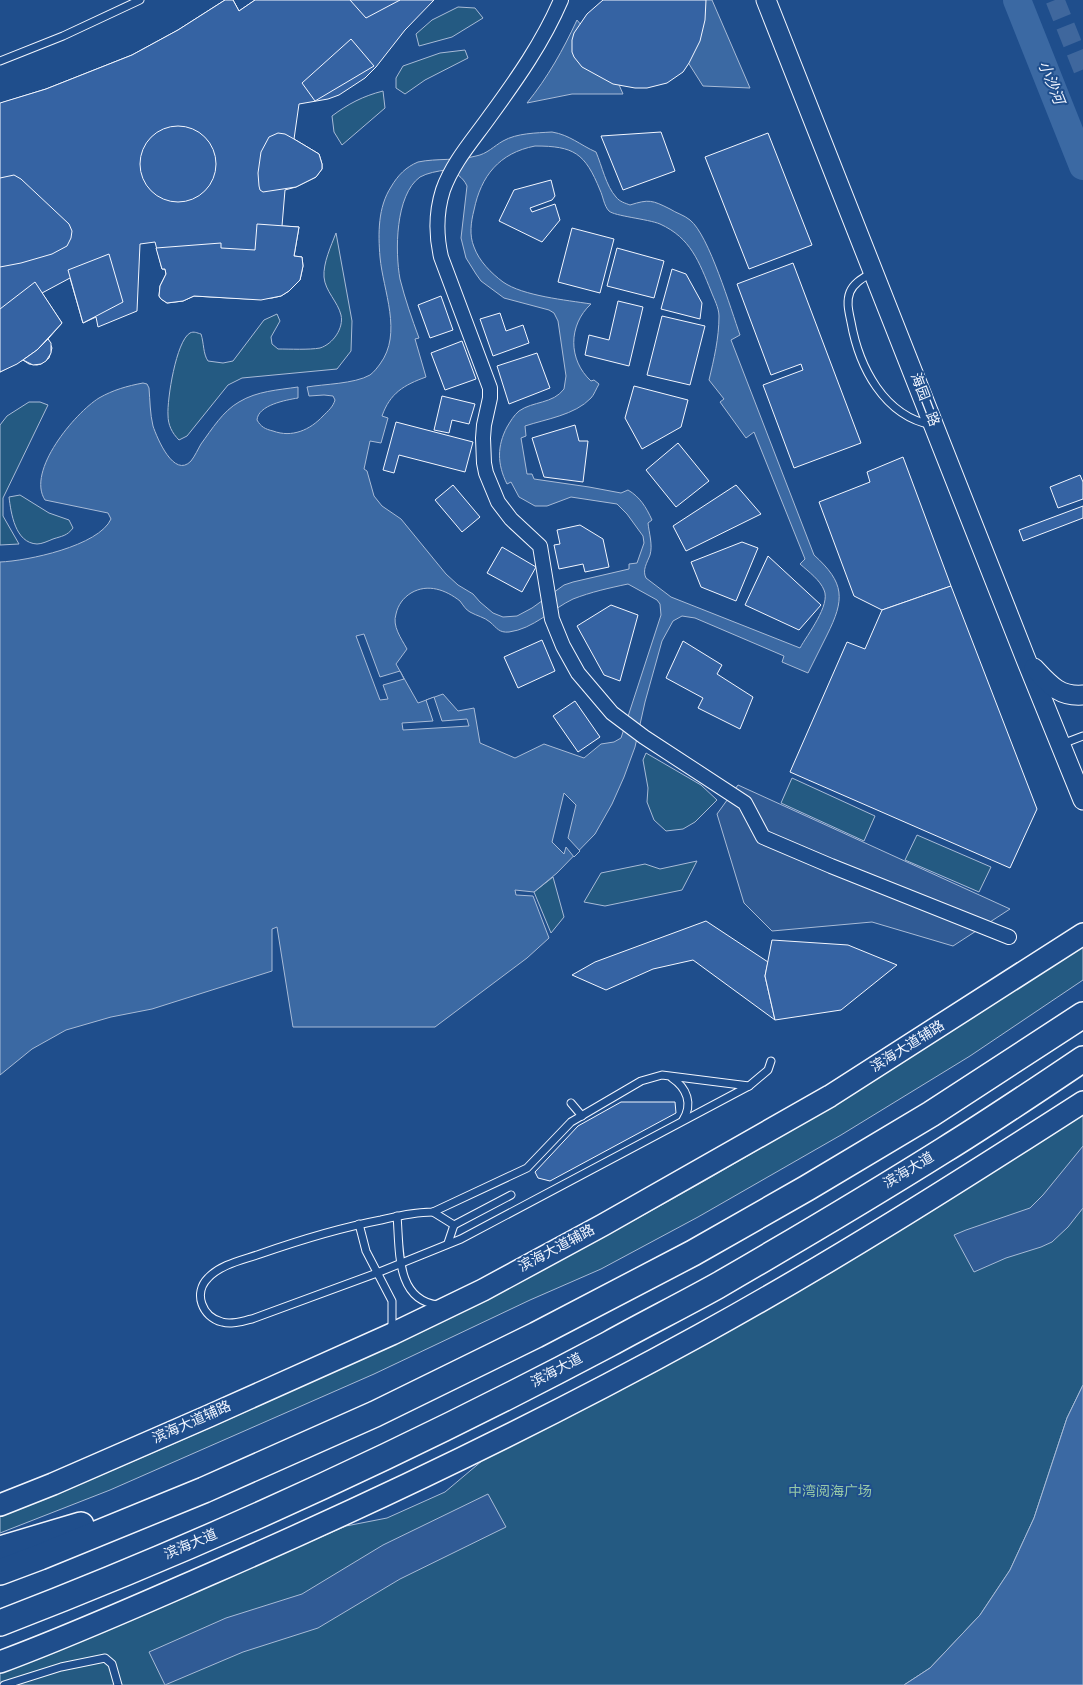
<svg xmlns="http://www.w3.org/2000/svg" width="1083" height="1685" viewBox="0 0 1083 1685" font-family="Overpass,'Noto Sans SC',sans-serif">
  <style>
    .green { fill: #245a82; stroke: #a8bbd7 }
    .parking { fill: #305b95; stroke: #a8bbd7 }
    .water { fill: #3b69a3; stroke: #a8bbd7; fill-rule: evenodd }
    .pier { fill: #1f4e8c; stroke: #a8bbd7 }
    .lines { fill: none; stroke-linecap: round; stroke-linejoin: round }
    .river { stroke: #3b69a3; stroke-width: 28 }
    .building { fill: #3563a3; stroke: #f2f6ff }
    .secondary-tunnel { stroke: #3f679d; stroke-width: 19; stroke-dasharray: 19 9; stroke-linecap: butt }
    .lane-casing { stroke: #f2f6ff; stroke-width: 9 }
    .street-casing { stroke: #f2f6ff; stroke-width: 16 }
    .secondary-casing { stroke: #f2f6ff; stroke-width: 21 }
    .primary-casing { stroke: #f2f6ff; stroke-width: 24 }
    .highway-casing { stroke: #f2f6ff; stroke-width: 28 }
    .lane { stroke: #1f4e8c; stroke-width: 7 }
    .street { stroke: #1f4e8c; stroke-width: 14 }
    .secondary { stroke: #1f4e8c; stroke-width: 19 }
    .primary { stroke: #1f4e8c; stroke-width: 21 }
    .highway { stroke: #1f4e8c; stroke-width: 25 }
    .labels { text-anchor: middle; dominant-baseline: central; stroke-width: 4; stroke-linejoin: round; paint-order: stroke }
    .street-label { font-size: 14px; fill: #f2f6ff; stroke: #1f4e8c }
    .park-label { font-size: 14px; fill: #97c8a6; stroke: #1f4e8c }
    .water-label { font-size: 15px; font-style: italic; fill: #f2f6ff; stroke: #1f4e8c }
  </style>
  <rect width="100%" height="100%" fill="#1f4e8c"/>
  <g class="green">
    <polygon points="458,7 475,8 483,18 452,37 419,46 416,34 432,20"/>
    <polygon points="465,50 468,58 425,80 405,94 396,88 396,78 403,66 440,53"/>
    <path d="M 383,91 L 385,108 L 342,145 L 334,132 L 332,116 C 348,104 363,96 383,91 Z"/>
    <path d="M 336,233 L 352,321 L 351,351 L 337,369 L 242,378 L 228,385 L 187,436 L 179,440 C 172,433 168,425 168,415 C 167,400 176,341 190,333 C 194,331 197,333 201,334 C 204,343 203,354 208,361 L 223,363 L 233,361 L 264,320 L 277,314 L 280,321 L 271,337 L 272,344 L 278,349 C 290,349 309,350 320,348 C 333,344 344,328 341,315 C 338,302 325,291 324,277 C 323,263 331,246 336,233 Z"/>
    <polygon points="29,402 40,402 48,405 3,498 3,516 19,544 0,545 0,425 7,416"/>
    <path d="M 20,495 L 49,513 L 69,520 L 73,528 C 67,536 62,536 53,539 C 48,541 42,544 37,544 C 15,543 11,513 9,497 Z"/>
    <polygon points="646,753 701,785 717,800 695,822 683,829 666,831 654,820 647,802 648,788 643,760"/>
    <polygon points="792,778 875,816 864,841 781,803"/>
    <polygon points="917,835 991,867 979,892 905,860"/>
    <polygon points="697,861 682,890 605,906 584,902 601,873 645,864 660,869"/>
    <polygon points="553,877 564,917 551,933 534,892"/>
    <path d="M 1083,947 L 1083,980 L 970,1056 L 841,1135 L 698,1217 L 601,1269 L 530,1300 L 374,1374 L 110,1490 L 0,1533 L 0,1514 C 38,1499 77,1486 115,1469 C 316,1383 515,1289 706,1180 C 834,1107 958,1026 1083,947 Z"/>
    <polygon points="1083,1109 1083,1385 1067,1418 1034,1518 1010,1570 980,1615 930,1668 904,1685 0,1685 0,1670 174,1601 346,1526 387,1518 445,1492 483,1460 611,1394"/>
  </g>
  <g class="parking">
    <polygon points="738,785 1010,909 953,946 872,922 772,931 744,903 717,814"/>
    <polygon points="1083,1146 1083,1208 1068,1227 1052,1242 1041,1247 1006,1258 974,1272 954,1235 966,1230 1030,1208 1043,1195"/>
    <polygon points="488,1494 506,1527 400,1579 318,1628 243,1652 165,1685 149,1652 226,1618 302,1594 383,1545"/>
  </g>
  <g class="water">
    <polygon points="623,0 712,0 750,88 703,86 684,56"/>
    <path d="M 577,20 C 594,40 613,69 623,94 L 572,94 L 527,103 C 548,77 563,50 577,20 Z"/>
    <path d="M 552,132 C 570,135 580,145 596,152 C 602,166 606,186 616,197 C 620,202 625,203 630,205 C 649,199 652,200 670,209 C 676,213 684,215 690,220 C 709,235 731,310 740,335 L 731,340 L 814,555 C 845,583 845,599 827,635 C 821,648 814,660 808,673 L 782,662 L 784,656 L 695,618 L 682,616 L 673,621 L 662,641 L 645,702 L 635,747 L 624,777 L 612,804 L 595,834 L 557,873 L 534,892 L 515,890 L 516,895 L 533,896 L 549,938 L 527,958 L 435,1027 L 293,1027 L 277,927 L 272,929 L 272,971 L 152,1009 L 111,1017 L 66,1030 L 32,1049 L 0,1075 L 0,562 C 27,561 99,546 111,519 L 108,513 L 45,500 C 26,471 75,413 99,398 C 113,390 127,386 143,383 L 147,384 L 149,388 C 150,400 150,414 153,426 C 157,438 174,479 191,461 C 195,456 198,449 201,444 C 212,429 223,411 239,402 C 257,391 278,390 298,387 L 298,398 C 286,400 258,405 257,420 C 261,427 265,429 273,431 C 292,438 310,430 323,416 C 328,411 333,407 335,400 L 333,396 L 324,395 L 309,396 L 307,387 C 324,384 354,384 370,375 C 374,372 377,368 380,364 C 403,333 383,291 380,257 C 378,233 378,207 391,187 C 398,175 406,167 418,162 C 437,158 458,161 476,156 C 487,154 494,146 503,141 C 517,133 536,133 552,132 ZM 535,146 C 574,146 585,153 600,190 C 603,196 604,206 609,211 C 614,216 648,219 660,224 C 691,238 699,262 711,291 C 714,299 719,308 719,316 C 719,338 714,359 709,380 L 724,399 L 720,402 L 746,438 L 754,432 L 805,559 L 800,564 C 809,572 820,580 824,590 C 831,605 807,635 800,648 L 671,597 L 646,578 C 642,570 647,563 650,555 C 653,545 649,533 648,523 L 652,520 C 646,507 640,497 628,490 L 621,493 L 589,487 L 534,479 L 532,474 L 527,474 L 521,438 L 526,436 L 525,426 C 546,419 575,415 591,398 C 594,395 596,389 599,384 L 594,380 L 591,381 C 568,360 568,325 591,304 C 566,300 523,296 503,282 C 491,273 479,261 474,247 C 469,235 471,222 474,210 C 481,176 499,153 535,146 ZM 446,170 C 455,172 463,177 467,186 L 461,238 L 466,258 L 476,274 L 481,281 L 504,298 L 549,310 L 554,313 L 558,321 L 566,376 L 564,389 C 553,404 533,401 519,411 C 514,415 510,422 507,427 C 497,446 497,464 507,484 L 511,482 L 519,497 L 535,506 L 547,506 L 571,497 L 617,504 L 627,514 L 643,536 L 644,543 L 637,563 L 629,564 L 629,569 L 573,582 L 564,585 L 532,608 L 517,616 L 503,617 L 493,613 L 480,602 L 473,594 L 458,585 L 446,574 L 401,519 L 382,506 L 374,496 L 367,471 L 364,469 L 370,441 L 381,443 L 388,418 L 382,416 C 390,393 404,385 426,377 L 415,339 L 419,338 C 412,319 405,299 400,279 C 395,252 395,195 420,177 C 427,173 438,171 446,170 ZM 628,584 L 657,600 L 660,604 L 661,615 L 621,738 L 614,742 L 601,744 L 584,758 L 544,744 L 515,758 L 480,743 L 474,708 L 458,711 L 443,694 L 418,703 L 396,664 L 407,649 C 401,638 392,626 396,614 C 398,605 403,598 411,593 C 428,583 446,590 460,601 C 463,605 466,610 470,612 C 477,616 484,617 490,622 C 497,628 499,633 509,632 C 533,629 552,609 573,599 C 591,592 609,588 628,584 Z"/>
    <polygon points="1083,1385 1083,1685 904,1685 930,1668 980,1615 1010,1570 1034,1518 1067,1418"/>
  </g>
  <g class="pier">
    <polygon points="364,634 380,677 400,671 404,679 383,685 388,699 380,700 356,636"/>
    <polygon points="434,697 442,721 467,719 469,726 403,730 402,723 433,721 426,700"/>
    <polygon points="564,793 576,805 568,838 580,851 574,857 566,847 564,854 552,842"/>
  </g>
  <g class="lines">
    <polyline class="river" points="1017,0 1083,166"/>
  </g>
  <g class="building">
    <polygon points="225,0 233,0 239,11 255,0 264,0 286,33 260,51 184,95 133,117 86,135 38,150 1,103 46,89 132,55 178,30"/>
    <polygon points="225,0 233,0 239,11 255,0 434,0 405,30 376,67 365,78 339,95 328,99 299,104 294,139 319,154 322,164 322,169 316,177 296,187 285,190 282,226 299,227 294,256 302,257 303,266 300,280 289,291 281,296 272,298 248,299 194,296 183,301 167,303 161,299 159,296 160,286 166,274 165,269 162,269 155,242 140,244 137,311 98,327 96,317 83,323 70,278 42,293 62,323 48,339 52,348 49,358 41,364 37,365 29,364 23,360 0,372 0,103 46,89 132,55 178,30"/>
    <polygon points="350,0 400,0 366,18"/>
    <polygon points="603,0 706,0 705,20 700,41 689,63 683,72 667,83 647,88 635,88 613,84 582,67 574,57 572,52 572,40 574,33 587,14"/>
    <polygon points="351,39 374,66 315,101 302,83"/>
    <circle cx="178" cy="164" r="38"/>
    <polygon points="661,132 675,171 623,190 601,136"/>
    <polygon points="278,133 285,134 294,139 319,154 322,164 322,169 316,177 296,187 263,192 260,190 259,186 258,173 261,152 269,137"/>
    <polygon points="768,133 812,245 749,269 705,157"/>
    <polygon points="14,175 21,179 69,224 72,231 71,238 67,246 52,254 21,263 0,267 0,178"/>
    <polygon points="551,180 555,196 552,200 530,208 532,212 555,204 560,220 542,242 499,221 514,190"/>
    <polygon points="257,224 299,227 294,256 302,257 303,266 300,280 289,291 281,296 261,300 194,296 183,301 167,303 161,299 159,296 160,286 166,274 165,269 162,269 156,248 221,243 221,248 255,250"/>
    <polygon points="572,228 614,239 600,293 558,282"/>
    <polygon points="617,248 664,261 654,298 607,286"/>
    <polygon points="109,254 123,302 83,323 68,270"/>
    <polygon points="793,263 861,443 794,468 763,385 803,370 801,364 771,375 737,284"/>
    <polygon points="672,269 686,274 702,303 700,319 661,309"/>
    <polygon points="35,282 62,323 37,350 17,364 0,372 0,309"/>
    <polygon points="441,296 453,330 430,338 418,305"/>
    <polygon points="618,301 643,307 629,366 585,355 589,335 609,340"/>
    <polygon points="500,313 506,331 523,325 529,343 493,356 480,319"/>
    <polygon points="662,316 705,326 690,385 647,375"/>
    <polygon points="48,339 51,343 51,353 46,361 41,364 33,365 23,360 37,350"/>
    <polygon points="462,341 476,379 445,390 431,353"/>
    <polygon points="537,353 550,388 509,404 497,366"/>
    <polygon points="634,386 688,400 681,427 642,449 625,418"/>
    <polygon points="442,396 475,404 469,424 452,420 449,433 434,430"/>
    <polygon points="396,422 473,442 465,472 399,455 394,473 383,470"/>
    <polygon points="575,425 579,441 588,441 583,482 544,477 532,438"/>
    <polygon points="678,443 709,481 676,507 646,470"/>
    <polygon points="903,457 951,586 882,610 854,596 819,502 870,482 867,472"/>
    <polygon points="1080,475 1083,482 1083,499 1058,508 1050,487"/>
    <polygon points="453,485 480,517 462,532 435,500"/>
    <polygon points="736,485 761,514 686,551 673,526"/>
    <polygon points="1083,506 1083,518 1023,541 1019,530"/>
    <polygon points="580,525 603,539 609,567 585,572 583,564 559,569 554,545 560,544 557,530"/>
    <polygon points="742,542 758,548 736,601 701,587 691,562"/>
    <polygon points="502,547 536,567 522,592 487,573"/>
    <polygon points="768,556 821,605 799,630 745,605"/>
    <polygon points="951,586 1037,809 1010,868 790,772 847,642 865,649 882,610"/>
    <polygon points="611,605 638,615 620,681 604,675 577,626"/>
    <polygon points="542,640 555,671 518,688 504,657"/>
    <polygon points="683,641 722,665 717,674 753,697 740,729 698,708 703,698 666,678"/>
    <polygon points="575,701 600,737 578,752 553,716"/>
    <polygon points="706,921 768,962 765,976 775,1020 693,960 653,969 606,990 572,975 595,962"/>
    <polygon points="772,940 848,945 897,965 841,1010 775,1020 765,976"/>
    <polygon points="621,1102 675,1102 676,1113 550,1181 538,1178 535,1172 578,1126"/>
  </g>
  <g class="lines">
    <polyline class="secondary-tunnel" points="1055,0 1083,70"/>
    <g class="lane-casing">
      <g id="lane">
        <polyline points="0,61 63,36 140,0"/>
        <path d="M 873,272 C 865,277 854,282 850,292 C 846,302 849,312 851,322 C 859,367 884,416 932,425"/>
        <polyline points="1062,744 1083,736"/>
        <path d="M 662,1075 L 749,1086 L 461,1239 L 377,1273 L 252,1319 C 242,1321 232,1325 222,1322 C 202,1317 193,1293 208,1278 C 221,1264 243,1260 260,1254 C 300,1240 339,1228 381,1220 C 398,1216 415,1212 433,1212 L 527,1168 L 571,1122 L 641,1081 Z"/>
        <path d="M 672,1078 C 687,1088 693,1104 683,1120"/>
        <polyline points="749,1086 768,1070 771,1061"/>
        <polyline points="571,1103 582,1116"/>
        <polyline points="433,1212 454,1225 448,1243"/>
        <path d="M 397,1216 C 400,1249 395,1300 438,1305"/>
        <polyline points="359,1224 366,1251 392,1301 392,1331"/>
        <polyline points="454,1225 511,1195"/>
        <polyline points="4,1685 61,1667 105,1658 112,1664 118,1685"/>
      </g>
    </g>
    <g class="street-casing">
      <path id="street" d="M 561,0 C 543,42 517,79 490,116 C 473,140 453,162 443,190 C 436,212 436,235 441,257 L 490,388 L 490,398 L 484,425 L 483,438 L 484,463 L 486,473 L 498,502 L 511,519 L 540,546 L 552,619 L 563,646 L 578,673 L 612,713 L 644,737 L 745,803 L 763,837 L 831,866 L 1009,937"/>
    </g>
    <g class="secondary-casing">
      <g id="secondary">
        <polyline points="766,0 1025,657 1083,800"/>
        <path d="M 1034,668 C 1049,684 1059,697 1083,695"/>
      </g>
    </g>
    <g class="primary-casing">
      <g id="primary">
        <polyline points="0,1505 53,1484 209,1416 392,1334 483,1290 603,1225 830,1096 1083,934"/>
        <path d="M 0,1662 C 73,1635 144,1603 215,1572 C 380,1500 542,1422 700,1335 C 831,1263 957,1183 1083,1102"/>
      </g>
    </g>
    <g class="highway-casing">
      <g id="highway">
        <polyline points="0,1549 81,1525"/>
        <polyline points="0,1572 40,1557 204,1490 375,1414 536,1335 693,1253 807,1188 931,1114 1083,1015"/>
        <path d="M 0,1623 C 208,1543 411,1449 609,1344 C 645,1324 681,1306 717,1286 C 793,1242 869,1197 944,1150 C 991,1121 1037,1090 1083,1059"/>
      </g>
    </g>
    <use href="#lane" class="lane"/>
    <use href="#street" class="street"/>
    <use href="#secondary" class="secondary"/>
    <use href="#primary" class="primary"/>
    <use href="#highway" class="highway"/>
  </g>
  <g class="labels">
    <g class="street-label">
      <text transform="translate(924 400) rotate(69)">海园二路</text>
      <text transform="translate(908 1047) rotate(-32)">滨海大道辅路</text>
      <text transform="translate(909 1171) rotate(-31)">滨海大道</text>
      <text transform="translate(557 1249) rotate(-28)">滨海大道辅路</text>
      <text transform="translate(557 1371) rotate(-28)">滨海大道</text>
      <text transform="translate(192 1423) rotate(-24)">滨海大道辅路</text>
      <text transform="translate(191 1545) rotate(-23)">滨海大道</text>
    </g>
    <g class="park-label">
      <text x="830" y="1492">中湾阅海广场</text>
    </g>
    <g class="water-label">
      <text transform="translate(1050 83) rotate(68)">小沙河</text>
    </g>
  </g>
</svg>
